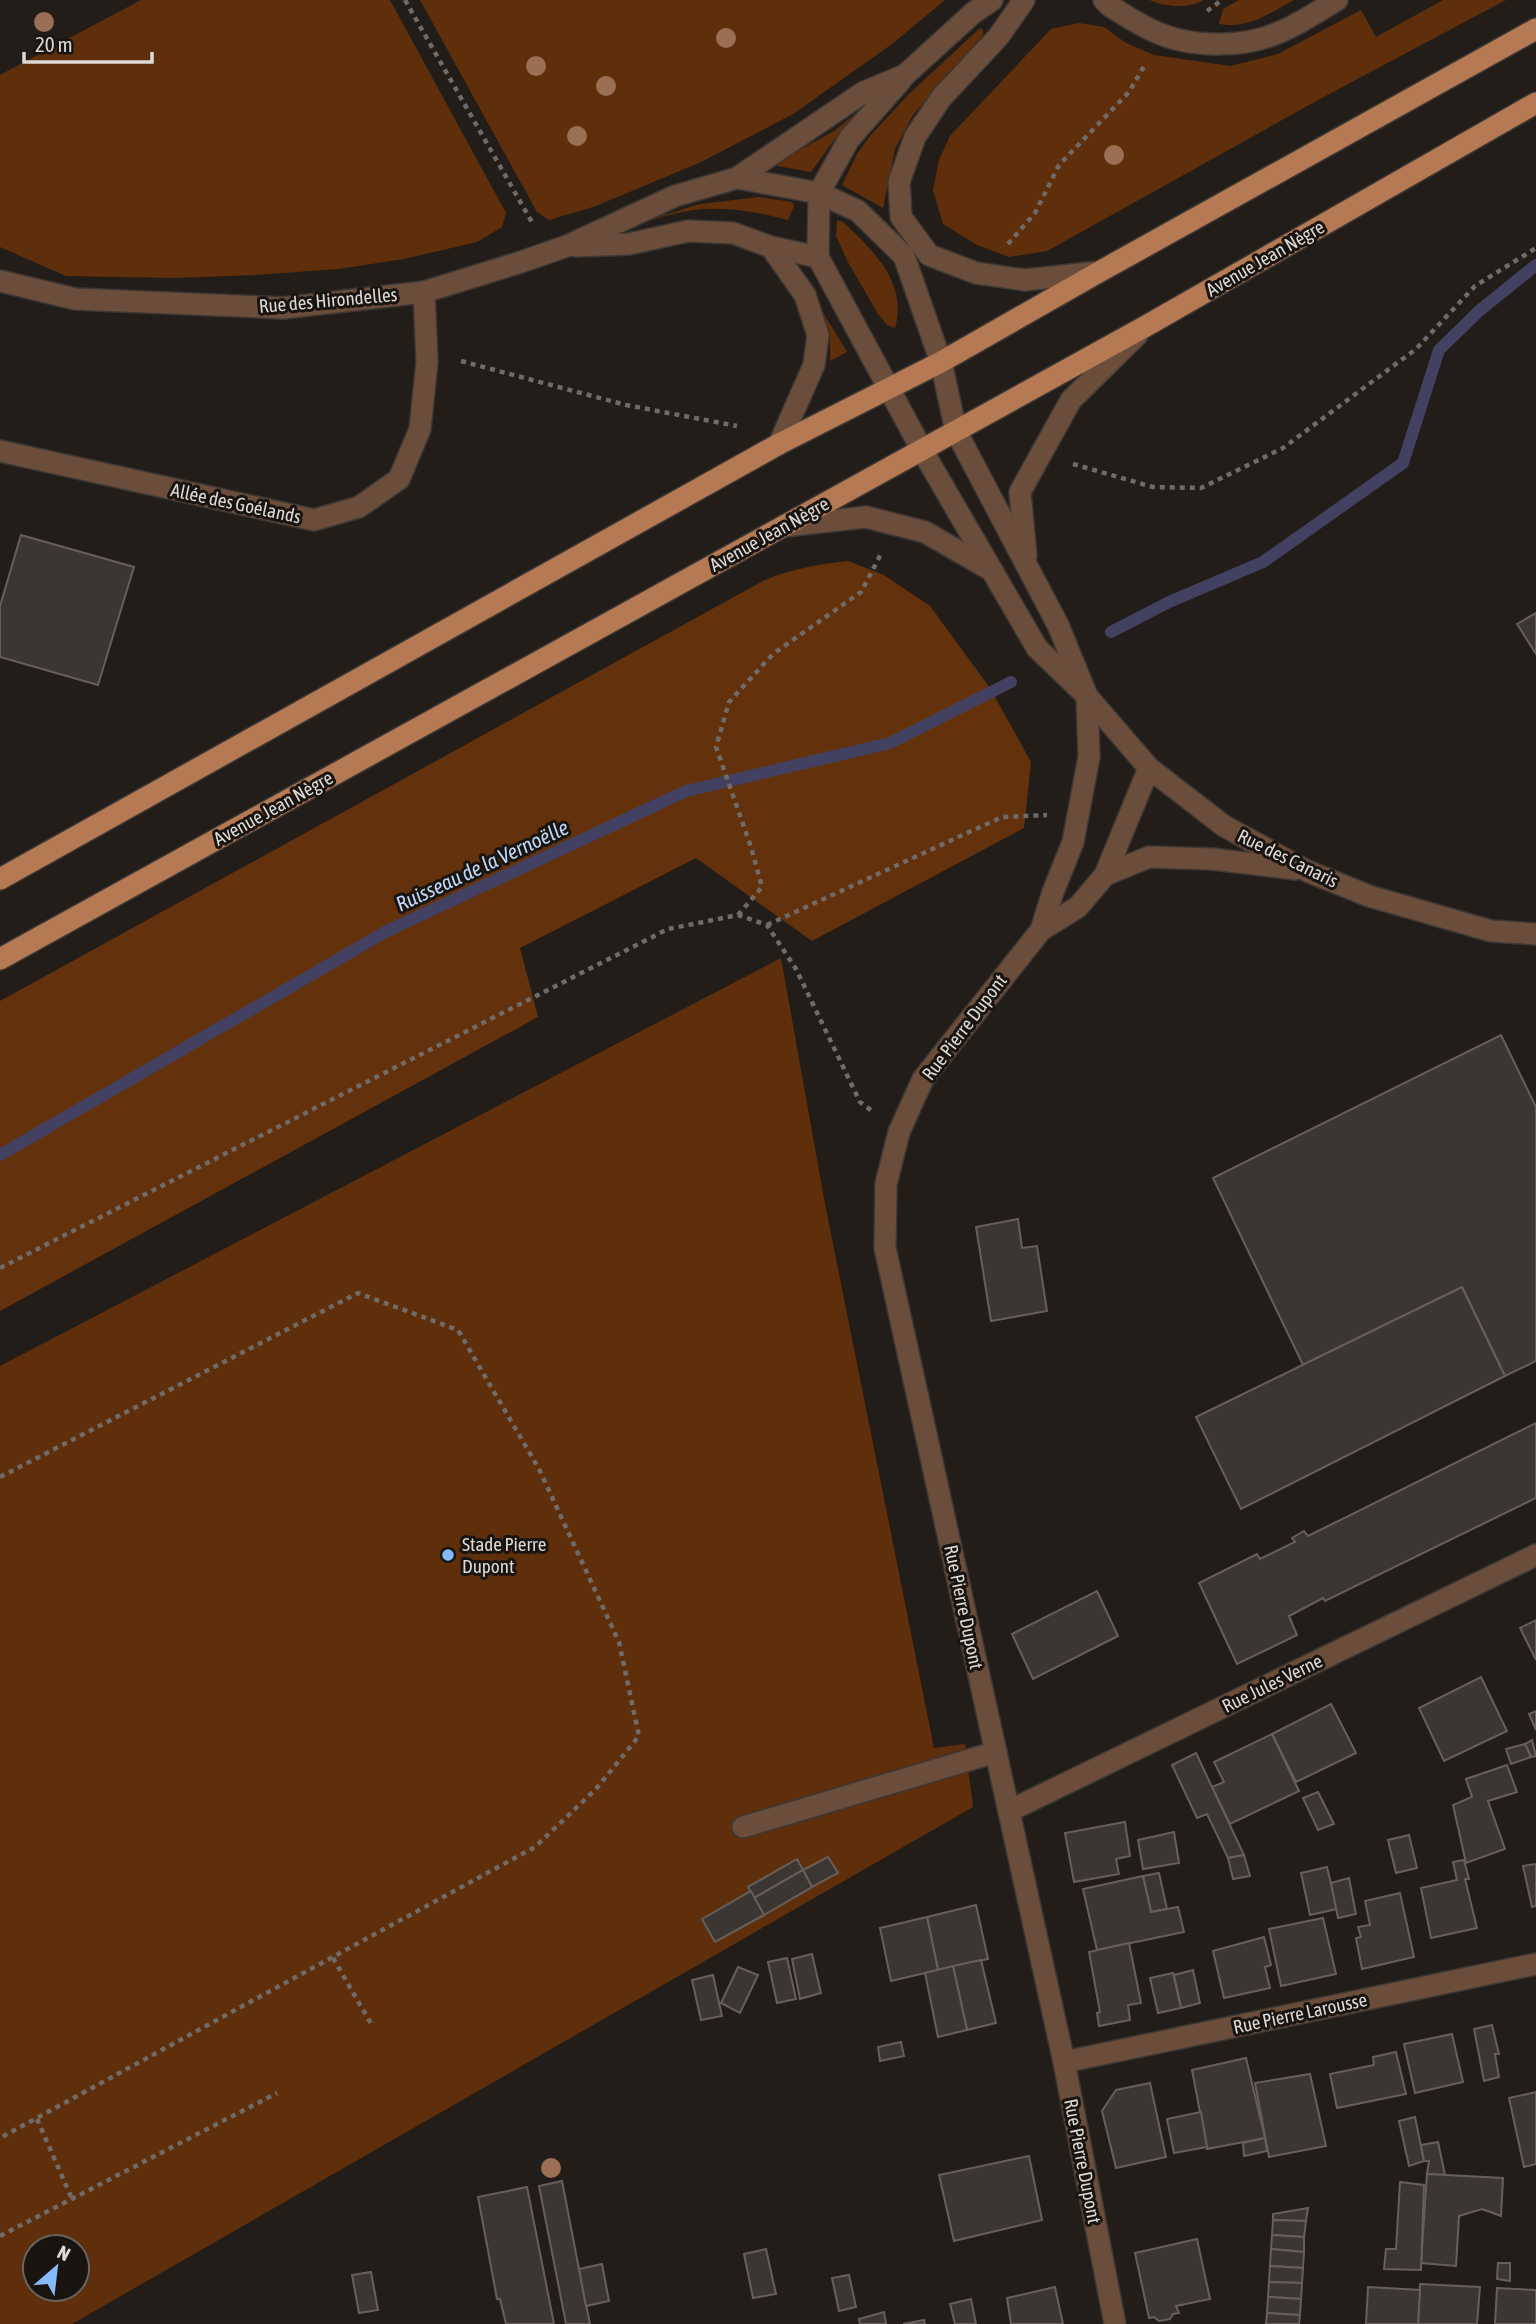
<svg xmlns="http://www.w3.org/2000/svg" width="1536" height="2324" viewBox="0 0 1536 2324" font-family="'Asap Condensed',sans-serif">
  <style>
    .green { fill: #5f2f0b; fill-rule: evenodd }
    .forest { fill: #63320d }
    .lines { fill: none; stroke-linecap: round; stroke-linejoin: round }
    .stream { stroke: #424161; stroke-width: 12 }
    .building { fill: #3c3632; stroke: #665f5b; stroke-width: 2 }
    .minor-casing { stroke: #3d3733; stroke-width: 24 }
    .major-casing { stroke: #3d3733; stroke-width: 24 }
    .path { stroke: #706b68; stroke-width: 4.5; stroke-dasharray: 5 5; stroke-linecap: butt }
    .minor { stroke: #6a4d3b; stroke-width: 21 }
    .major { stroke: #b57a54; stroke-width: 21 }
    .tree { fill: #9b6f53 }
    .poi-dot { fill: #86bbfb; stroke: #191410; stroke-width: 2.5 }
    .labels { text-anchor: middle; dominant-baseline: central; stroke-width: 6; stroke-linejoin: round; paint-order: stroke }
    .street-label { font-size: 19px; fill: #ddd9d6; stroke: #191410 }
    .poi-label { font-size: 19px; fill: #ddd9d6; stroke: #191410; text-anchor: start }
    .water-label { font-size: 21px; font-style: italic; fill: #bed9fb; stroke: #191410 }
  </style>
  <rect width="100%" height="100%" fill="#231d19"/>
  <g class="green">
    <polygon points="141,0 390,0 506,213 502,227 477,242 404,259 339,269 255,275 175,278 66,276 0,247 0,75"/>
    <polygon points="420,0 945,0 892,44 793,114 701,162 596,206 549,220 537,212"/>
    <path d="M 1149,0 L 1204,0 C 1188,9 1166,7 1149,0 Z"/>
    <path d="M 1239,0 L 1294,0 C 1268,14 1249,29 1219,24 L 1223,9 Z"/>
    <polygon points="1443,0 1506,0 1318,100 1047,251 1009,257 977,245 943,224 933,190 939,160 950,136 1051,29 1079,23 1104,27 1126,43 1154,55 1230,66 1278,54 1361,10 1376,37"/>
    <polygon points="980,28 983,30 983,35 913,115 895,149 883,208 842,185 857,154 870,136 909,94"/>
    <polygon points="883,92 834,140 811,172 772,165 834,131"/>
    <path d="M 759,197 L 792,202 L 794,206 L 788,220 C 758,212 726,206 694,210 C 669,213 644,223 619,229 L 700,204 Z"/>
    <path d="M 837,220 L 843,222 C 873,250 908,283 895,328 L 887,325 L 878,314 L 848,262 L 836,236 Z"/>
    <polygon points="814,298 847,352 830,361 830,332"/>
    <path d="M 781,958 L 825,1204 L 934,1748 L 965,1744 L 973,1807 L 72,2324 L 0,2324 L 0,1366 ZM 35,2247 L 77,2247 L 77,2289 L 35,2289 Z"/>
  </g>
  <path class="forest" d="M 848,561 L 884,575 L 930,606 L 990,688 L 1031,762 L 1024,828 L 812,941 L 696,858 L 520,948 L 538,1017 L 0,1311 L 0,1001 L 763,581 C 790,569 819,564 848,561 Z"/>
  <g class="lines">
    <g class="stream">
      <polyline points="1111,632 1169,602 1263,562 1403,463 1439,350 1479,311 1536,265"/>
      <polyline points="0,1155 387,931 686,791 890,743 1011,682"/>
    </g>
  </g>
  <g class="building">
    <polygon points="21,535 134,567 98,685 0,657 0,606"/>
    <polygon points="1536,613 1536,654 1517,624"/>
    <polygon points="1501,1035 1536,1107 1536,1361 1505,1376 1462,1287 1303,1365 1213,1178"/>
    <polygon points="1018,1219 1022,1248 1037,1246 1047,1311 991,1321 976,1227"/>
    <polygon points="1462,1287 1505,1376 1241,1509 1196,1417"/>
    <polygon points="1536,1423 1536,1498 1325,1601 1323,1598 1289,1616 1297,1635 1237,1664 1199,1583 1257,1554 1260,1559 1295,1542 1292,1538 1304,1531 1308,1536"/>
    <polygon points="1097,1591 1118,1636 1033,1679 1012,1634"/>
    <polygon points="1536,1620 1536,1660 1520,1628"/>
    <polygon points="1481,1677 1507,1731 1444,1761 1419,1708"/>
    <polygon points="1331,1704 1356,1753 1296,1782 1272,1734"/>
    <polygon points="1536,1711 1536,1730 1529,1714"/>
    <polygon points="1272,1734 1299,1791 1230,1824 1212,1787 1224,1782 1214,1762"/>
    <polygon points="1532,1740 1536,1756 1531,1757 1525,1744"/>
    <polygon points="1525,1744 1531,1757 1511,1764 1506,1749"/>
    <polygon points="1196,1753 1244,1855 1228,1858 1207,1814 1197,1818 1172,1765"/>
    <polygon points="1507,1765 1517,1792 1488,1801 1505,1849 1466,1863 1453,1805 1472,1797 1466,1779"/>
    <polygon points="1318,1792 1334,1824 1318,1830 1303,1798"/>
    <polygon points="1125,1822 1130,1856 1116,1859 1119,1874 1074,1882 1065,1833"/>
    <polygon points="1174,1832 1179,1863 1143,1869 1138,1840"/>
    <polygon points="1409,1835 1417,1868 1396,1873 1388,1840"/>
    <polygon points="1244,1855 1250,1876 1233,1879 1228,1858"/>
    <polygon points="828,1857 838,1873 812,1887 803,1870"/>
    <polygon points="797,1859 803,1870 754,1898 748,1887"/>
    <polygon points="1464,1860 1469,1879 1465,1879 1477,1928 1431,1938 1421,1888 1457,1880 1453,1862"/>
    <polygon points="1536,1864 1536,1906 1532,1907 1523,1866"/>
    <polygon points="1327,1867 1337,1909 1310,1915 1301,1873"/>
    <polygon points="803,1870 812,1887 764,1915 754,1898"/>
    <polygon points="1159,1873 1167,1909 1151,1912 1143,1876"/>
    <polygon points="1143,1876 1151,1912 1178,1907 1184,1932 1097,1950 1083,1889"/>
    <polygon points="1349,1878 1356,1914 1338,1918 1331,1883"/>
    <polygon points="751,1891 764,1915 715,1942 702,1919"/>
    <polygon points="1400,1893 1414,1957 1362,1969 1356,1938 1361,1937 1358,1927 1370,1925 1365,1901"/>
    <polygon points="976,1905 988,1959 938,1970 927,1917"/>
    <polygon points="927,1917 938,1970 891,1981 880,1928"/>
    <polygon points="1323,1918 1336,1974 1281,1986 1269,1929"/>
    <polygon points="1264,1937 1271,1965 1265,1967 1270,1988 1224,1998 1213,1951"/>
    <polygon points="1129,1943 1141,2003 1128,2005 1130,2020 1099,2026 1097,2013 1100,2012 1089,1952"/>
    <polygon points="812,1954 821,1993 800,1999 792,1959"/>
    <polygon points="787,1958 796,1999 777,2003 768,1962"/>
    <polygon points="981,1960 996,2023 967,2030 953,1966"/>
    <polygon points="953,1966 967,2030 938,2037 925,1973"/>
    <polygon points="738,1967 758,1975 740,2013 721,2003"/>
    <polygon points="1193,1970 1200,2003 1181,2008 1174,1975"/>
    <polygon points="1173,1973 1181,2008 1158,2013 1150,1978"/>
    <polygon points="713,1975 722,2016 701,2020 692,1980"/>
    <polygon points="1492,2025 1499,2054 1495,2054 1499,2077 1484,2081 1474,2029"/>
    <polygon points="1452,2034 1463,2082 1415,2093 1404,2044"/>
    <polygon points="901,2042 904,2056 880,2061 878,2047"/>
    <polygon points="1396,2052 1406,2094 1337,2108 1330,2074 1374,2065 1373,2057"/>
    <polygon points="1246,2058 1265,2138 1207,2149 1192,2070"/>
    <polygon points="1310,2074 1326,2146 1269,2157 1255,2083"/>
    <polygon points="1150,2083 1166,2157 1116,2168 1102,2111 1116,2090"/>
    <polygon points="1536,2092 1536,2164 1524,2167 1509,2098"/>
    <polygon points="1201,2112 1207,2147 1174,2153 1167,2119"/>
    <polygon points="1415,2117 1424,2161 1409,2166 1399,2121"/>
    <polygon points="1265,2138 1267,2151 1244,2156 1243,2143"/>
    <polygon points="1438,2142 1445,2175 1427,2174 1429,2161 1424,2161 1421,2145"/>
    <polygon points="1029,2156 1042,2220 954,2241 939,2175"/>
    <polygon points="1427,2174 1503,2178 1501,2216 1482,2209 1459,2216 1456,2266 1421,2263"/>
    <polygon points="562,2181 579,2269 590,2324 566,2324 539,2186"/>
    <polygon points="1400,2182 1424,2185 1421,2270 1384,2269 1386,2249 1396,2249"/>
    <polygon points="527,2187 554,2324 506,2324 500,2299 497,2299 478,2197"/>
    <polygon points="1308,2208 1306,2221 1273,2220 1273,2214"/>
    <polygon points="1273,2220 1306,2221 1304,2237 1272,2235"/>
    <polygon points="1272,2235 1304,2237 1304,2252 1271,2249"/>
    <polygon points="1197,2239 1210,2299 1176,2306 1179,2313 1173,2314 1170,2319 1159,2321 1154,2317 1149,2318 1135,2253"/>
    <polygon points="766,2249 776,2294 753,2298 744,2254"/>
    <polygon points="1271,2249 1304,2252 1303,2268 1270,2266"/>
    <polygon points="1498,2263 1510,2263 1510,2281 1497,2279"/>
    <polygon points="602,2264 609,2301 586,2306 579,2269"/>
    <polygon points="1270,2266 1303,2268 1302,2283 1269,2282"/>
    <polygon points="371,2272 378,2310 359,2313 352,2275"/>
    <polygon points="849,2275 856,2307 839,2311 832,2278"/>
    <polygon points="1269,2282 1302,2283 1301,2299 1268,2297"/>
    <polygon points="1420,2284 1480,2287 1477,2324 1418,2324"/>
    <polygon points="1055,2287 1063,2324 1011,2324 1007,2298"/>
    <polygon points="1368,2287 1420,2290 1418,2324 1366,2324"/>
    <polygon points="1497,2288 1536,2290 1536,2324 1495,2324"/>
    <polygon points="1268,2297 1301,2299 1300,2315 1267,2313"/>
    <polygon points="971,2299 976,2324 955,2324 950,2304"/>
    <polygon points="884,2312 886,2324 860,2324 859,2319"/>
    <polygon points="1267,2313 1300,2315 1299,2324 1266,2324"/>
    <polygon points="924,2320 925,2324 903,2324"/>
  </g>
  <g class="lines">
    <g class="minor-casing">
      <g id="minor">
        <polyline points="1024,0 999,36 941,98 915,137 899,182 901,217 929,255 976,273 1025,280 1099,272"/>
        <path d="M 1104,0 L 1110,6 C 1126,16 1141,26 1158,33 C 1193,48 1245,48 1280,32 C 1300,24 1318,11 1337,0"/>
        <polyline points="737,178 864,92 905,75 973,13 992,0"/>
        <polyline points="576,246 629,244 688,231 733,233 771,247 805,295 818,335 814,365 779,444"/>
        <polyline points="771,247 818,257 922,450 1037,648 1087,696 1149,768 1224,826 1307,871 1369,896 1491,931 1536,934"/>
        <polyline points="818,257 819,193 849,139 901,80"/>
        <polyline points="0,281 75,299 283,308 424,292 521,262 567,246 675,196 737,178 819,193 858,211 904,256 941,362 956,431 1058,625 1087,696 1089,757 1073,842 1053,892 1041,930"/>
        <polyline points="0,451 314,520 359,507 399,479 420,429 427,362 424,292"/>
        <polyline points="785,526 866,517 925,532 991,570"/>
        <polyline points="1026,556 1020,492 1071,400 1137,335"/>
        <polyline points="1105,875 1149,857 1212,859 1295,869"/>
        <polyline points="1009,1811 1536,1555"/>
        <polyline points="743,1827 996,1752"/>
        <polyline points="1064,2062 1536,1964"/>
        <polyline points="1115,2324 1064,2062 885,1248 886,1184 899,1132 923,1079 1041,930 1078,907 1105,875 1149,768"/>
      </g>
    </g>
    <g class="major-casing">
      <g id="major">
        <polyline points="0,879 779,444 941,362 1099,272 1536,29"/>
        <polyline points="0,959 1146,326 1536,103"/>
      </g>
    </g>
    <g class="path">
      <polyline points="405,0 533,224"/>
      <polyline points="1207,11 1222,0"/>
      <polyline points="1008,244 1035,213 1059,165 1129,92 1146,63"/>
      <polyline points="461,361 626,405 737,426"/>
      <polyline points="1073,464 1153,487 1201,488 1283,448 1416,349 1475,286 1536,248"/>
      <polyline points="738,915 762,887 751,847 716,747 729,702 773,654 861,592 881,554"/>
      <polyline points="767,925 1002,817 1047,815"/>
      <polyline points="0,1268 668,929 738,915 767,925 796,969 860,1102 872,1111"/>
      <polyline points="0,1477 358,1293 458,1330 539,1469 619,1642 639,1736 596,1789 535,1847 0,2138"/>
      <polyline points="333,1958 373,2027"/>
      <polyline points="37,2119 72,2199"/>
      <polyline points="0,2236 277,2093"/>
    </g>
    <use href="#minor" class="minor"/>
    <use href="#major" class="major"/>
  </g>
  <g class="tree">
    <circle cx="44" cy="22" r="10"/>
    <circle cx="726" cy="38" r="10"/>
    <circle cx="536" cy="66" r="10"/>
    <circle cx="606" cy="86" r="10"/>
    <circle cx="577" cy="136" r="10"/>
    <circle cx="1114" cy="155" r="10"/>
    <circle cx="551" cy="2168" r="10"/>
  </g>
  <circle class="poi-dot" cx="448" cy="1555" r="7"/>
  <g class="labels">
    <g class="street-label">
      <text transform="translate(1265 258) rotate(-30)">Avenue Jean Nègre</text>
      <text transform="translate(328 300) rotate(-5)">Rue des Hirondelles</text>
      <text transform="translate(236 503) rotate(12)">Allée des Goélands</text>
      <text transform="translate(769 534) rotate(-29)">Avenue Jean Nègre</text>
      <text transform="translate(273 808) rotate(-29)">Avenue Jean Nègre</text>
      <text transform="translate(1288 858) rotate(26)">Rue des Canaris</text>
      <text transform="translate(964 1027) rotate(-53)">Rue Pierre Dupont</text>
      <text transform="translate(964 1607) rotate(78)">Rue Pierre Dupont</text>
      <text transform="translate(1272 1683) rotate(-26)">Rue Jules Verne</text>
      <text transform="translate(1300 2013) rotate(-12)">Rue Pierre Larousse</text>
      <text transform="translate(1083 2161) rotate(79)">Rue Pierre Dupont</text>
    </g>
    <g class="poi-label">
      <text x="462" y="1544">Stade Pierre<tspan x="462" dy="22">Dupont</tspan></text>
    </g>
    <g class="water-label">
      <text transform="translate(482 865) rotate(-25)">Ruisseau de la Vernoëlle</text>
    </g>
  </g>
  <g transform="translate(56 2268) rotate(28)"><circle r="33" fill="#191410" stroke="#67635f" stroke-width="2"/>
  <path d="M0-5L12 26L0 18L-12 26Z" fill="#86bbfb"/>
  <text y="-10" font-size="19" font-weight="bold" text-anchor="middle" fill="#ddd9d6">N</text>
  </g>
  <path d="M24 52v10h128v-10" fill="none" stroke="#ddd9d6" stroke-width="3.5"/>
  <text x="35" y="52" font-size="21" fill="#ddd9d6" stroke="#191410" stroke-width="5" paint-order="stroke">20 m</text>
</svg>
